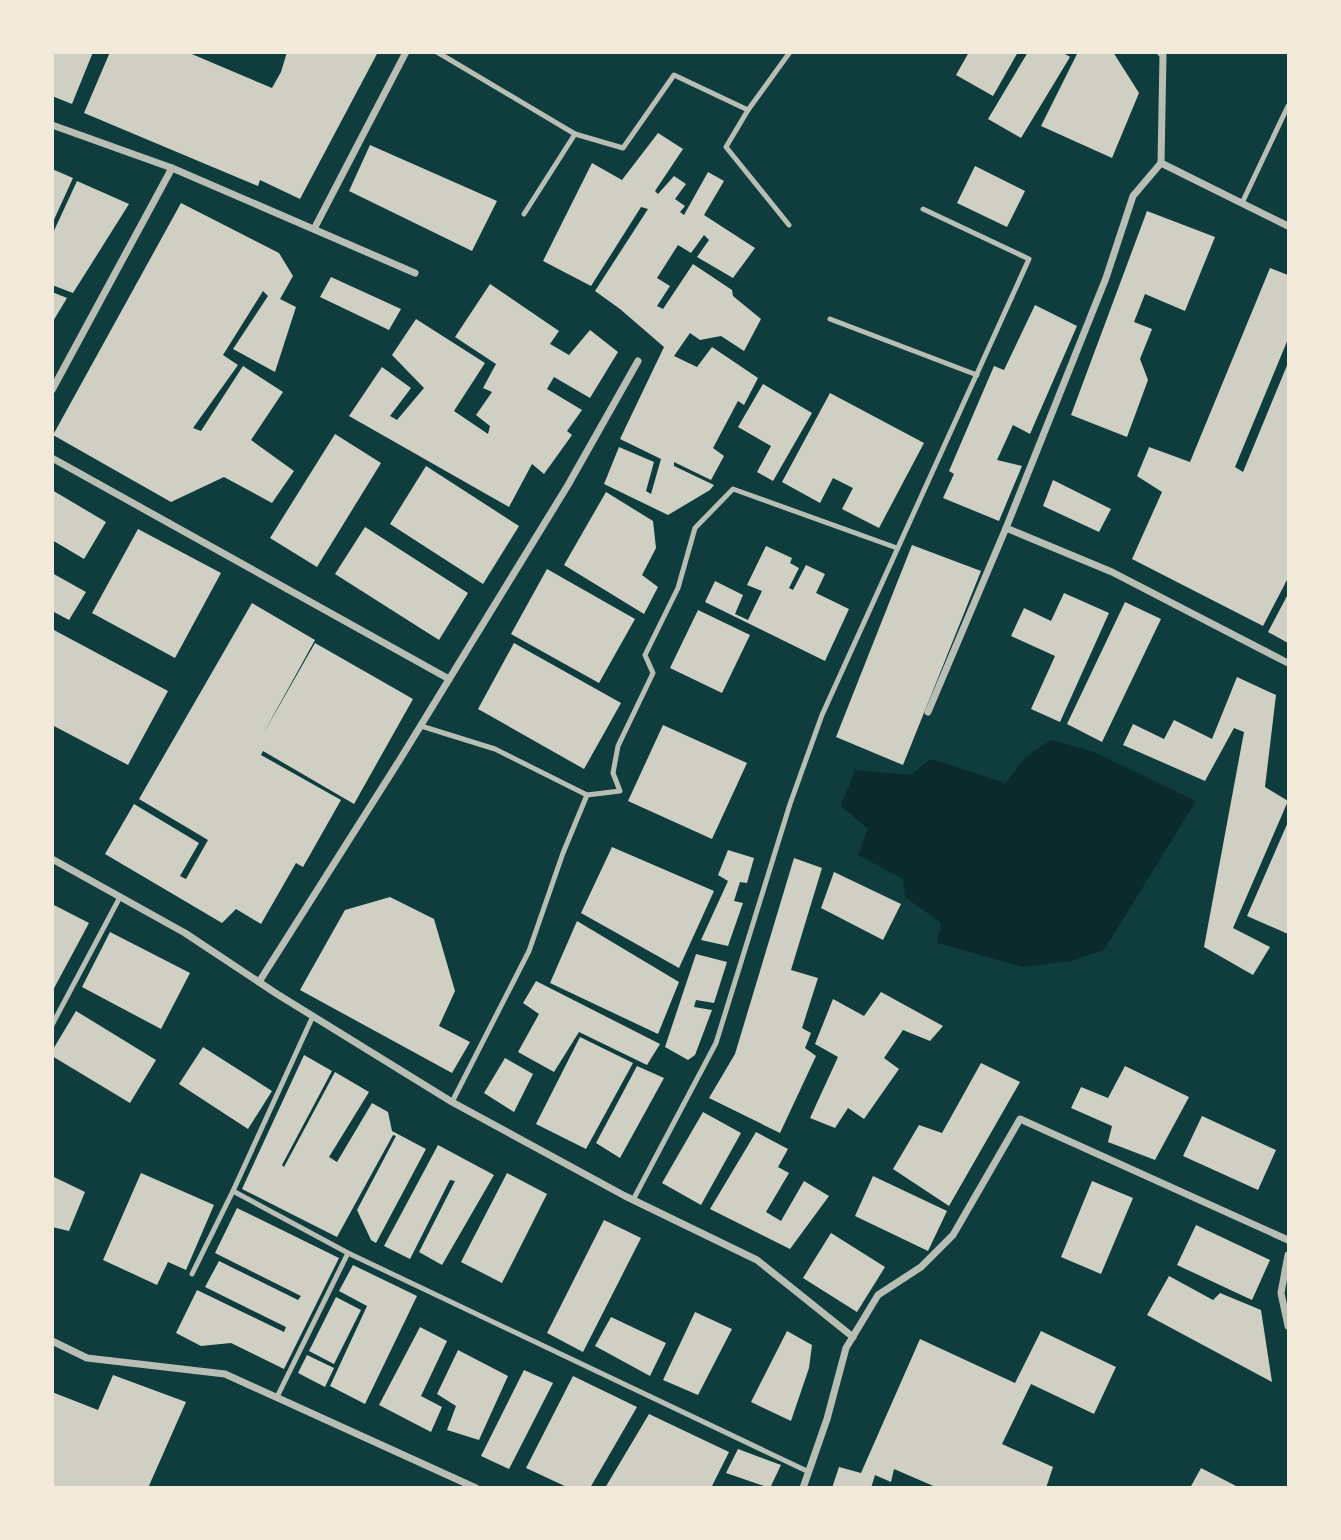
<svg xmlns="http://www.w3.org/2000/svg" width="1341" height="1540" viewBox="0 0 1341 1540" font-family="Lato,sans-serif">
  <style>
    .water { fill: #0a2a2b }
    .building { fill: #cfcfc3 }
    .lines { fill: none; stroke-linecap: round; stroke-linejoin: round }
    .service { stroke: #b8beb3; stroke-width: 5 }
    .minor { stroke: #b8beb3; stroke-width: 7 }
  </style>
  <rect width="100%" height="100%" fill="#0f3d3e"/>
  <polygon class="water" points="1051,740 1094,752 1196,801 1104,950 1071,961 1024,967 937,943 941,923 905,897 903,879 858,855 868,829 841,806 855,770 910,775 931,759 1005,783 1027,756"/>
  <g class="building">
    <polygon points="52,52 93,52 72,104 52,96"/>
    <polygon points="110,52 187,52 272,88 281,72 287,52 378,52 300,199 260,180 258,186 84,113"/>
    <polygon points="969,52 1018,52 993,96 956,75"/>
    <polygon points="1028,52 1062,52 1070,57 1021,138 988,119"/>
    <polygon points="1078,52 1113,52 1139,93 1112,158 1041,126"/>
    <polygon points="658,133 683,149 655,191 658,194 674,176 686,184 675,199 685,206 680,212 684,215 708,172 724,181 704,215 755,248 733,278 697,257 709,240 704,235 691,253 678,245 657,278 670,286 657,306 663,309 693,264 732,290 733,296 761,319 744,351 721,336 700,340 690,333 674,356 697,367 712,347 758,378 744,405 738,401 713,448 724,456 711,480 674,462 674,466 714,485 710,490 668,515 604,484 619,447 654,462 646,491 651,494 661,459 620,439 664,347 620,309 595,291 648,209 641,207 591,286 543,261 592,163 622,180"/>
    <polygon points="370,145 497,201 472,251 349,191"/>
    <polygon points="975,166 1025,191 1007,227 957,203"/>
    <polygon points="52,169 73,178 52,224"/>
    <polygon points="77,181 129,204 73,293 52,285 52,235"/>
    <polygon points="181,203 279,253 293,276 280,299 296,307 275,372 233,349 268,296 263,291 223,355 238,365 193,428 201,431 243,366 283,392 251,440 294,471 272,503 224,477 171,502 53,435"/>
    <polygon points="1147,211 1215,237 1185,311 1145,294 1134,322 1152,329 1140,359 1148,380 1127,437 1071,415"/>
    <polygon points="1270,268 1288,275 1288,339 1235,467 1243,472 1288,363 1288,578 1263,626 1132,559 1162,492 1137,476 1149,447 1190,462"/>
    <polygon points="331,277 401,309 389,330 320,297"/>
    <polygon points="490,284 559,331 550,344 569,355 590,330 618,352 590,398 554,377 547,389 582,410 567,431 572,435 544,474 532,464 509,507 349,416 382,367 411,388 390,416 397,420 424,388 392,355 416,319 485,363 454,411 488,434 490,426 476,415 492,392 483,388 496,364 455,337"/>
    <polygon points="52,292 67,298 52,323"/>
    <polygon points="1035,305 1077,326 1030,434 1013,425 997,460 1022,466 999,521 943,498 954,474 949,471 994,366 1004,370"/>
    <polygon points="763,384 812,413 773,481 757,472 771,446 738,427"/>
    <polygon points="830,393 924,443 879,528 842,509 853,488 833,478 820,503 782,482"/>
    <polygon points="335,434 381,463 317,567 270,538"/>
    <polygon points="426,466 519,526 483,584 390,524"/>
    <polygon points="1053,480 1111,509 1099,532 1043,506"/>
    <polygon points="52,490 106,522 84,559 52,540"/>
    <polygon points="606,492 653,521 656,548 642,575 658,587 644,614 564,565"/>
    <polygon points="365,527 468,593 439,640 335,574"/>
    <polygon points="138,529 221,573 175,658 92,613"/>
    <polygon points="912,545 981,571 903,765 836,737"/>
    <polygon points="766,546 792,558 790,563 799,568 789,588 793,590 806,565 825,574 816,593 849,609 825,661 705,602 715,581 743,595 735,614 748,620 762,591 747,585"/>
    <polygon points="547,569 635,619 599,683 511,634"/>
    <polygon points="52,573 86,592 69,620 52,611"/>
    <polygon points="1064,593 1109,613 1060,722 1031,709 1055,656 1011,636 1024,608 1051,621"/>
    <polygon points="1288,594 1288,643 1268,632"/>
    <polygon points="1125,602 1161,619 1102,742 1067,724"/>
    <polygon points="252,603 315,640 262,736 315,643 413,699 354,804 263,751 261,755 341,800 303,867 296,863 261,924 236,909 222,923 105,854 134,804 199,843 180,876 186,879 208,840 139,799"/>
    <polygon points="698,610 750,635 722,693 670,668"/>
    <polygon points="52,629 168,691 128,765 52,725"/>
    <polygon points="514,643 621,703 584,769 478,709"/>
    <polygon points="1237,677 1276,695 1265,787 1288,801 1233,928 1270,947 1253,975 1204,947 1244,732 1234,728 1205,781 1123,745 1133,724 1164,739 1174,720 1212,739"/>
    <polygon points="663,725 747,763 712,839 628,801"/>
    <polygon points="1288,822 1288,934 1247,916"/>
    <polygon points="612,847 714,891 679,968 581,913"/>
    <polygon points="728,850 754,858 747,883 740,882 734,901 743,903 728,946 701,940 728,881 718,875"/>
    <polygon points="794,858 822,868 791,970 818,978 802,1028 811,1033 805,1048 816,1056 780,1133 709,1098 735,1054"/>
    <polygon points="834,872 901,904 883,940 821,908"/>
    <polygon points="390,897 434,919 455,991 439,1026 470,1042 452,1073 300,990 345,910"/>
    <polygon points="52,904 89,923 52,992"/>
    <polygon points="577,921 679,982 658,1034 550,983"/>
    <polygon points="110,932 190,973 161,1029 82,987"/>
    <polygon points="696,954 727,962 714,1003 696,1000 694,1007 712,1010 695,1055 688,1060 665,1047"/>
    <polygon points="536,981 660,1044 647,1065 579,1032 554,1072 518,1052 539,1014 523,1003"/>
    <polygon points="881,992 943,1026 930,1041 903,1030 884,1058 899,1069 864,1119 848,1108 835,1128 810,1118 838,1057 815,1044 833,999 864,1016"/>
    <polygon points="76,1011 156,1060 130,1103 52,1056 52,1051"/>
    <polygon points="580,1037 633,1063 586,1149 536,1124"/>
    <polygon points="203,1047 272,1091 248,1129 179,1084"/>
    <polygon points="304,1055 332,1071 282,1165 284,1167 335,1072 369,1092 329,1157 337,1162 372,1103 388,1112 392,1131 426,1149 376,1243 371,1240 357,1210 396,1136 393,1135 337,1237 242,1189"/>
    <polygon points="505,1058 533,1074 514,1112 484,1093"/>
    <polygon points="981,1063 1020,1082 949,1206 893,1169 919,1125 942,1133"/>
    <polygon points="637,1066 664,1078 620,1158 596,1143"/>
    <polygon points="1125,1066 1189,1097 1155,1160 1108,1142 1112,1126 1071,1108 1081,1087 1108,1098"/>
    <polygon points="703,1112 741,1133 701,1205 662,1183"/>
    <polygon points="1202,1116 1276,1150 1258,1190 1183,1156"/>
    <polygon points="756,1132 788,1149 778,1167 789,1173 766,1212 781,1221 804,1181 829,1196 790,1249 710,1209"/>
    <polygon points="438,1145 494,1175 442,1265 419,1252 455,1181 450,1180 410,1259 384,1246"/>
    <polygon points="141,1173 214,1205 186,1270 168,1262 157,1285 103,1260"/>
    <polygon points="507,1173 547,1194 502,1283 461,1262"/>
    <polygon points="52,1176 85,1192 69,1231 52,1227"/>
    <polygon points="873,1176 947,1211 928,1251 855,1216"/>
    <polygon points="1092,1181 1133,1198 1101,1274 1061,1257"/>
    <polygon points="237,1208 339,1258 284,1369 231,1343 201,1346 176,1333 197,1290 284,1332 286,1327 205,1287 219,1261 298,1300 301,1296 215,1253"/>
    <polygon points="604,1220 641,1238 583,1352 547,1333"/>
    <polygon points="1196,1225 1270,1260 1252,1300 1177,1265"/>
    <polygon points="831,1233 885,1267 857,1312 803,1278"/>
    <polygon points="353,1265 417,1296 365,1404 330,1386 367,1306 339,1291"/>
    <polygon points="1169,1276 1213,1300 1220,1293 1261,1310 1272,1382 1147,1315"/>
    <polygon points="336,1297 361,1310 334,1364 309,1351"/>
    <polygon points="695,1312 732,1329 698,1395 663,1380"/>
    <polygon points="611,1317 666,1343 650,1376 595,1346"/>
    <polygon points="420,1327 447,1341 421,1396 442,1407 431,1432 379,1405"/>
    <polygon points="787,1331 812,1345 809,1368 791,1421 751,1402"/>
    <polygon points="1041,1331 1116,1367 1094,1414 1031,1384 1002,1444 1053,1467 1046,1488 938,1488 894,1469 891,1482 875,1475 871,1488 832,1488 839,1467 861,1473 920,1339 1015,1383"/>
    <polygon points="458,1350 508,1376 479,1440 447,1430 456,1406 437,1394"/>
    <polygon points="307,1355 334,1368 325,1387 298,1373"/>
    <polygon points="524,1370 553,1383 509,1469 481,1456"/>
    <polygon points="113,1375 186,1402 148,1488 52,1488 52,1392 98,1410"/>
    <polygon points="573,1376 637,1407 590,1488 569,1488 526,1468"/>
    <polygon points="649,1414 729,1452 711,1488 605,1488"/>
    <polygon points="738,1449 781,1465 770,1488 726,1473"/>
    <polygon points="1201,1468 1240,1488 1190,1488"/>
  </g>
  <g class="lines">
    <g class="service">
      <polyline points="437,52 575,134 524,214"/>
      <polyline points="748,110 790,52"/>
      <polyline points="575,134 623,148 674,75 748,110 726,147 789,225"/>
      <polyline points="1242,203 1288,106"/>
      <polyline points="830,319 977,375"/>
      <polyline points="421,726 495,749 587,795 620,791 613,773 618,746 653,673 645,655 678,588 695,528 733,489 897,548"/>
      <polyline points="52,1025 120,897"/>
      <polyline points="452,1102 529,951 563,853 587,795"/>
      <polyline points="233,1191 348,1253 809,1472"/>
      <polyline points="633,1200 716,1043 790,804 822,715 1029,259 923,209"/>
      <polyline points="192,1274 233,1191 313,1016"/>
      <polyline points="277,1397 348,1253"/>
    </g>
    <g class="minor">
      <polyline points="1160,52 1163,55 1161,163 1288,226"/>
      <polyline points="52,125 172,168 415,273"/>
      <polyline points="314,229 406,52"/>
      <polyline points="52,390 172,168"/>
      <polyline points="52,458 449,679"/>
      <polyline points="1006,528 1112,572 1288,663"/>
      <polyline points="928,712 1006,528 1106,278 1133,196 1161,163"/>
      <polyline points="52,859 185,933 277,994 452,1102 625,1196 757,1260 853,1337"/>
      <polyline points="259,982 399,761 568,485 638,361"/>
      <polyline points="1288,1255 1281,1293 1288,1326"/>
      <polyline points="52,1341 87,1358 225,1374 476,1488"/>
      <polyline points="803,1488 827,1419 846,1348 878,1295 921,1267 953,1235 1020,1119 1288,1240"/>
    </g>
  </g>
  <rect width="1341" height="1540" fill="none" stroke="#f1e9da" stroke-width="108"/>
</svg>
